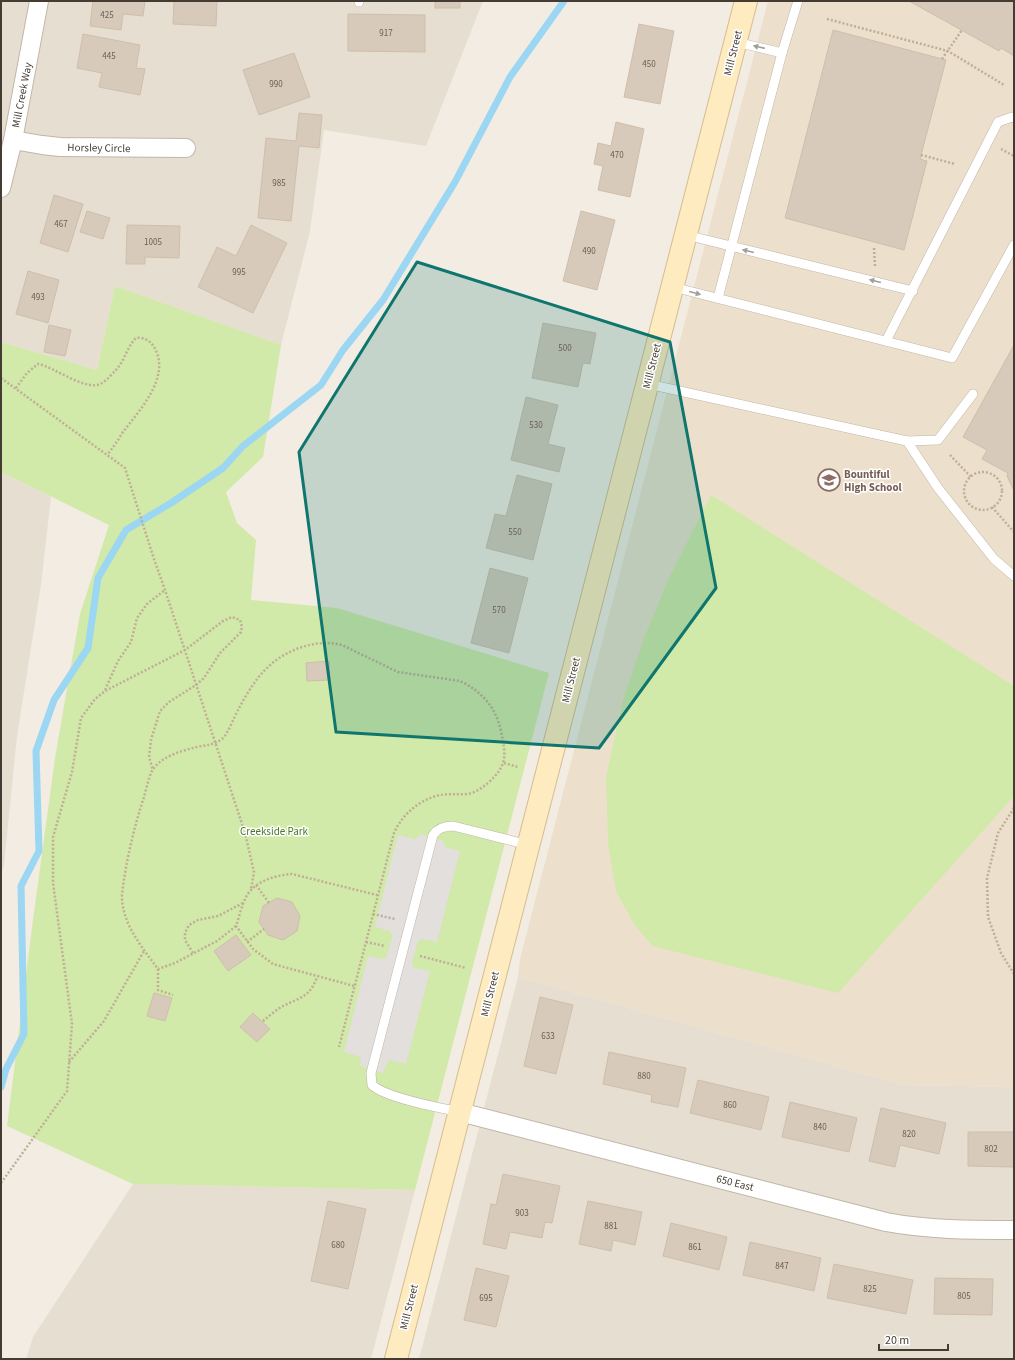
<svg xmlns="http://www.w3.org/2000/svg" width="1015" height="1360" viewBox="0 0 1015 1360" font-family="'Source Sans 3',sans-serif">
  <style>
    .residential { fill: #e6ded0 }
    .education { fill: #ece0cc }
    .green { fill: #d1e9a9 }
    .parking { fill: #e2dfdc }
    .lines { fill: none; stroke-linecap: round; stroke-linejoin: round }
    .stream { stroke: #9bd6f3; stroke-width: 7 }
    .building { fill: #d7cabb; stroke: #cfbeab }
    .lane-casing { stroke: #c1b6a8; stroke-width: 10 }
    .street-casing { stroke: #c1b6a8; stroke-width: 20 }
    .secondary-casing { stroke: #d4bd90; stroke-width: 24 }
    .path { stroke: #c0ae96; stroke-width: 2.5; stroke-dasharray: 2 2; stroke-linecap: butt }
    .lane { stroke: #fff; stroke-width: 9 }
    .street { stroke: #fff; stroke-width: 18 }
    .secondary { stroke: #ffebc0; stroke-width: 22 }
    .oneway { fill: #a29e99 }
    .marked { fill: #0f766e; fill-opacity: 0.2; stroke: #0f766e; stroke-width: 3; stroke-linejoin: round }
    .labels { text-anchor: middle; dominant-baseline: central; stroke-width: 3; stroke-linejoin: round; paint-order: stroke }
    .number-label { font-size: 9px; fill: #696055 }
    .street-label { font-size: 11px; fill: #443c33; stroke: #fff }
    .education-label { font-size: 11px; font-weight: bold; fill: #785e54; stroke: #fff; text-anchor: start }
    .park-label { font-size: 11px; fill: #4b7725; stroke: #fff }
  </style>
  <rect width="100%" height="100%" fill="#f2ece3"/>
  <g class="residential">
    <polygon points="1,1 483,1 426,146 324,130 310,231 281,345 115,286 97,370 1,342"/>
    <polygon points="1,472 51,497 41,585 17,736 4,865 1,874"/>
    <polygon points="518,977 903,1085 1014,1087 1014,1359 419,1359"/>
    <polygon points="133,1184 415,1190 371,1359 26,1359 33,1337"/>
  </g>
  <polygon class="education" points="768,1 1014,1 1014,1087 903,1085 518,977 520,959"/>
  <g class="green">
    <polygon points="115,286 281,345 263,457 226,492 237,523 256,540 251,600 337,608 549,673 415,1190 133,1184 7,1126 33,920 55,758 80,614 109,525 1,472 1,342 97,370"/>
    <polygon points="711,495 1014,686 1014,796 838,993 653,946 635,926 616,891 608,843 606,777 623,700 644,638 669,578"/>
  </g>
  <polygon class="parking" points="420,834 443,841 445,847 460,851 437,942 423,939 419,940 418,942 412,962 412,965 415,968 430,971 406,1064 390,1060 388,1061 383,1073 360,1066 361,1059 360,1057 344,1052 368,956 381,959 386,958 392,938 392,935 390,931 375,927 398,835 415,839 418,838"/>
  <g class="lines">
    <polyline class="stream" points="1,1087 6,1069 24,1034 21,886 39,851 36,751 54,700 88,648 98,578 126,530 171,503 223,468 243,446 321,385 343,350 383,300 455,182 510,77 564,1"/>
  </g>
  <g class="building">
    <polygon points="93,1 145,1 143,16 123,14 121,30 90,26"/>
    <polygon points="174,1 217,1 216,26 173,24"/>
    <rect x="435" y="1" width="25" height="7"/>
    <polygon points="909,1 1014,1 1014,56 1001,48 999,51"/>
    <polygon points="348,14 425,15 425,52 348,51"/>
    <polygon points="639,24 674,31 660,104 624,97"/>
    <polygon points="833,30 946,60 920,159 927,161 904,250 785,218"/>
    <polygon points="83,34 140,45 136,68 145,69 140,95 99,87 102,73 77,68"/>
    <polygon points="294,53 310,97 259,115 243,70"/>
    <polygon points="299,113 322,115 319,148 299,146 291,221 258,218 266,138 296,141"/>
    <polygon points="616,122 644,129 630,197 598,190 603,166 594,164 598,143 611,146"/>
    <polygon points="54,195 83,204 68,252 40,243"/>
    <polygon points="87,211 110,218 103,239 80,232"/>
    <polygon points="581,211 615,220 597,290 563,281"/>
    <polygon points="127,225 180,226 179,258 145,257 145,264 126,264"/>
    <polygon points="251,225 287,243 253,313 198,287 217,247 236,256"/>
    <polygon points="28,271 59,280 48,323 16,314"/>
    <polygon points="543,323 596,333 590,364 583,363 578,387 532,378"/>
    <polygon points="49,325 71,330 65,356 44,352"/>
    <polygon points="1014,345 1014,491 1007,476 1008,473 982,459 987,450 963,437"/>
    <polygon points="526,397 558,405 548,444 565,448 559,472 511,460"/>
    <polygon points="517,475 552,484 533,560 486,548 495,514 506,516"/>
    <polygon points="490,568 528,578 509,653 471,643"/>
    <polygon points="329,661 330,680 307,681 306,663"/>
    <polygon points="277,898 292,902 300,916 297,931 283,940 268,935 259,922 263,906"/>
    <polygon points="236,935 251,955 228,971 214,951"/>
    <polygon points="154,993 172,998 165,1021 147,1016"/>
    <polygon points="540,997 573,1005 556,1074 524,1066"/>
    <polygon points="253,1013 270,1029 257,1042 240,1027"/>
    <polygon points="609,1052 686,1068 678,1107 651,1102 652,1095 603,1084"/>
    <polygon points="698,1080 769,1097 761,1130 690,1113"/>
    <polygon points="790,1102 857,1118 849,1152 782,1137"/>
    <polygon points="881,1108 946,1123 939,1154 900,1145 895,1167 869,1161"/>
    <polygon points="968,1132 1014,1132 1014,1167 968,1166"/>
    <polygon points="503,1174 560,1186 552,1223 545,1222 542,1238 510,1232 506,1249 483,1244 491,1204 496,1205"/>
    <polygon points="328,1201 366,1209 348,1289 311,1281"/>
    <polygon points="588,1201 642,1212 635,1245 613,1240 611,1251 579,1244"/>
    <polygon points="671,1223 727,1237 719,1270 663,1256"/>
    <polygon points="750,1242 821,1258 814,1291 743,1275"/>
    <polygon points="834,1264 913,1280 906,1314 827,1298"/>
    <polygon points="476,1268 509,1276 496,1327 464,1320"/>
    <polygon points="935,1278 993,1279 992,1315 934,1314"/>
  </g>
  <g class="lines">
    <g class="lane-casing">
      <g id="lane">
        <polyline points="359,2 359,1"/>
        <polyline points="736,42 782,53"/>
        <polyline points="686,235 913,291"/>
        <polyline points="673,287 952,358 1014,245"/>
        <polyline points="718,298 782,53 798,1"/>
        <polyline points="886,341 998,122 1012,117 1014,118"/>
        <polyline points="648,384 907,441 938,488 994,559 1014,576"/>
        <polyline points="907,441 938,440 973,394"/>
        <path d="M 460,1112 C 440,1108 386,1098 372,1085 L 371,1073 L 433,835 C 438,828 444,826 453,826 L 529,845"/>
      </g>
    </g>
    <g class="street-casing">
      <g id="street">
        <polyline points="13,140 42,145 60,147 186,148"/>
        <polyline points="1,188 13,140 39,1"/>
        <path d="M 460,1112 L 886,1222 C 928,1230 971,1230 1014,1230"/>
      </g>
    </g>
    <g class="secondary-casing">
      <polyline id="secondary" points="396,1359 746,1"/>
    </g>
    <g class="path">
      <polyline points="827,19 948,51 1004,85"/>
      <polyline points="942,59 962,30"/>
      <polyline points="1001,149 1014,156"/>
      <polyline points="921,155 955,164"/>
      <polyline points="874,248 875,266"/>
      <polyline points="1,378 125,468 154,559 165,590 245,833 254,872 251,889"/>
      <path d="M 16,388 L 27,373 L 38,364 C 53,366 87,393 102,383 C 107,380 112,374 116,370 C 125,360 127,347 136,338 C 143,337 150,340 154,347 C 172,376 139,411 123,432 C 118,440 113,448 107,455"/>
      <polyline points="950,455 971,477"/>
      <circle cx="983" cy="491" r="19"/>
      <polyline points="992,507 1014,532"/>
      <polyline points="105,690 118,661 131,642 137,618 147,604 165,590"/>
      <polyline points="504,763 518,767"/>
      <polyline points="1014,808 998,833 987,878 988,917 1001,953 1014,974"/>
      <polyline points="256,885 269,903"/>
      <polyline points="373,914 395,919"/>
      <path d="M 236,926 L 217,941 L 175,963 L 158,969 C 142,947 121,923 122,894 C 126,862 133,831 143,800 C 146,791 148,779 152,771 C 161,756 181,751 197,747 C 206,745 214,745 222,739 C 228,734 234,717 238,710 C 245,697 253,683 263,672 C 282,651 314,638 342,645 L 398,672 L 460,681 C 481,691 496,707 501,731 C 506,755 508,765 488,783 C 482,788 475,793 467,794 C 456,795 446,793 436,796 C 417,802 402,815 394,833 L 339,1047"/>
      <polyline points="247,942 264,929"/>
      <polyline points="366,942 385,946"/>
      <polyline points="193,953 185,940 185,933 189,925 198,920 218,916 243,903"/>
      <polyline points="420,956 466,968"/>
      <polyline points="158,969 158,990 173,995"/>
      <path d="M 354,986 L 273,964 L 253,949 L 236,926 C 240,915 243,897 252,889 C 262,879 279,875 292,874 L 377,895"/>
      <path d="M 263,1021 C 269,1016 276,1010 283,1006 C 301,997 310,997 317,977"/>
      <polyline points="69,1062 104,1021 144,951"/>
      <polyline points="1,1183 67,1091 72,1024 53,883 53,837 72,772 81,718 95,699 105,691 185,650 223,621 232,617 240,620 242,627 241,632 220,653 204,678 196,685 169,702 160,711 151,740 149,757 153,770"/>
    </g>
    <use href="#lane" class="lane"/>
    <use href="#street" class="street"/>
    <use href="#secondary" class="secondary"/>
  </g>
  <defs><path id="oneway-solid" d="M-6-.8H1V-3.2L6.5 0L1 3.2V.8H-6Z"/></defs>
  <g class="oneway">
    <use href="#oneway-solid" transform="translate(759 47) rotate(-167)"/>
    <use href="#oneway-solid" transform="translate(748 251) rotate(-166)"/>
    <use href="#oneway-solid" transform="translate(875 281) rotate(-166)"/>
    <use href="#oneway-solid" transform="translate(695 293) rotate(15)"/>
  </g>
  <path class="marked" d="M 417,262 L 670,342 L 716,588 L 599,748 L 336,732 L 299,452 Z"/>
  <defs>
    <g id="school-ring" transform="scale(1.15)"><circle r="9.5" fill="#fff" stroke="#8d6e63" stroke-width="1.5"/><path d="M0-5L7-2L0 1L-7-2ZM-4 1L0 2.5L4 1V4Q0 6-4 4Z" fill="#8d6e63"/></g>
  </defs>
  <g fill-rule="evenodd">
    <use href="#school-ring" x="829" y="480"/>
  </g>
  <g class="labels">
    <g class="number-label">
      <text x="107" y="15">425</text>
      <text x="386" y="33">917</text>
      <text x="109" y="56">445</text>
      <text x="649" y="64">450</text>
      <text x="276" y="84">990</text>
      <text x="617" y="155">470</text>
      <text x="279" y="183">985</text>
      <text x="61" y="224">467</text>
      <text x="153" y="242">1005</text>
      <text x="589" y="251">490</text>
      <text x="239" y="272">995</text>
      <text x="38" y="297">493</text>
      <text x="565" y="348">500</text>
      <text x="536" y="425">530</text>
      <text x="515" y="532">550</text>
      <text x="499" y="610">570</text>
      <text x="548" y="1036">633</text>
      <text x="644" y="1076">880</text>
      <text x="730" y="1105">860</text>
      <text x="820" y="1127">840</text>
      <text x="909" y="1134">820</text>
      <text x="991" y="1149">802</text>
      <text x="522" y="1213">903</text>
      <text x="611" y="1226">881</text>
      <text x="338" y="1245">680</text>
      <text x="695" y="1247">861</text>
      <text x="782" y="1266">847</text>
      <text x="870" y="1289">825</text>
      <text x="964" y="1296">805</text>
      <text x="486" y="1298">695</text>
    </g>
    <g class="street-label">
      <text transform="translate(733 53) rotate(-76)">Mill Street</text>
      <text transform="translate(22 95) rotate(-79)">Mill Creek Way</text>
      <text transform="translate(99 148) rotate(1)">Horsley Circle</text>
      <text transform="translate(652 366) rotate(-76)">Mill Street</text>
      <text transform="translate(571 680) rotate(-76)">Mill Street</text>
      <text transform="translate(490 994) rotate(-76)">Mill Street</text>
      <text transform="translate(735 1183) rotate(14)">650 East</text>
      <text transform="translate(409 1307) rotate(-76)">Mill Street</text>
    </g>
    <g class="education-label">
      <text x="844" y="474">Bountiful<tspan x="844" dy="13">High School</tspan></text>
    </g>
    <g class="park-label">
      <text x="274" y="831">Creekside Park</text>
    </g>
  </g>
  <rect width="1015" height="1360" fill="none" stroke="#443c33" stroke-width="4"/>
  <path d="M879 1344v6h69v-6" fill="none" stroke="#443c33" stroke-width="2"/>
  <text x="885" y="1344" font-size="12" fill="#443c33" stroke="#ffffff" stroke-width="3" paint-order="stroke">20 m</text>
</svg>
